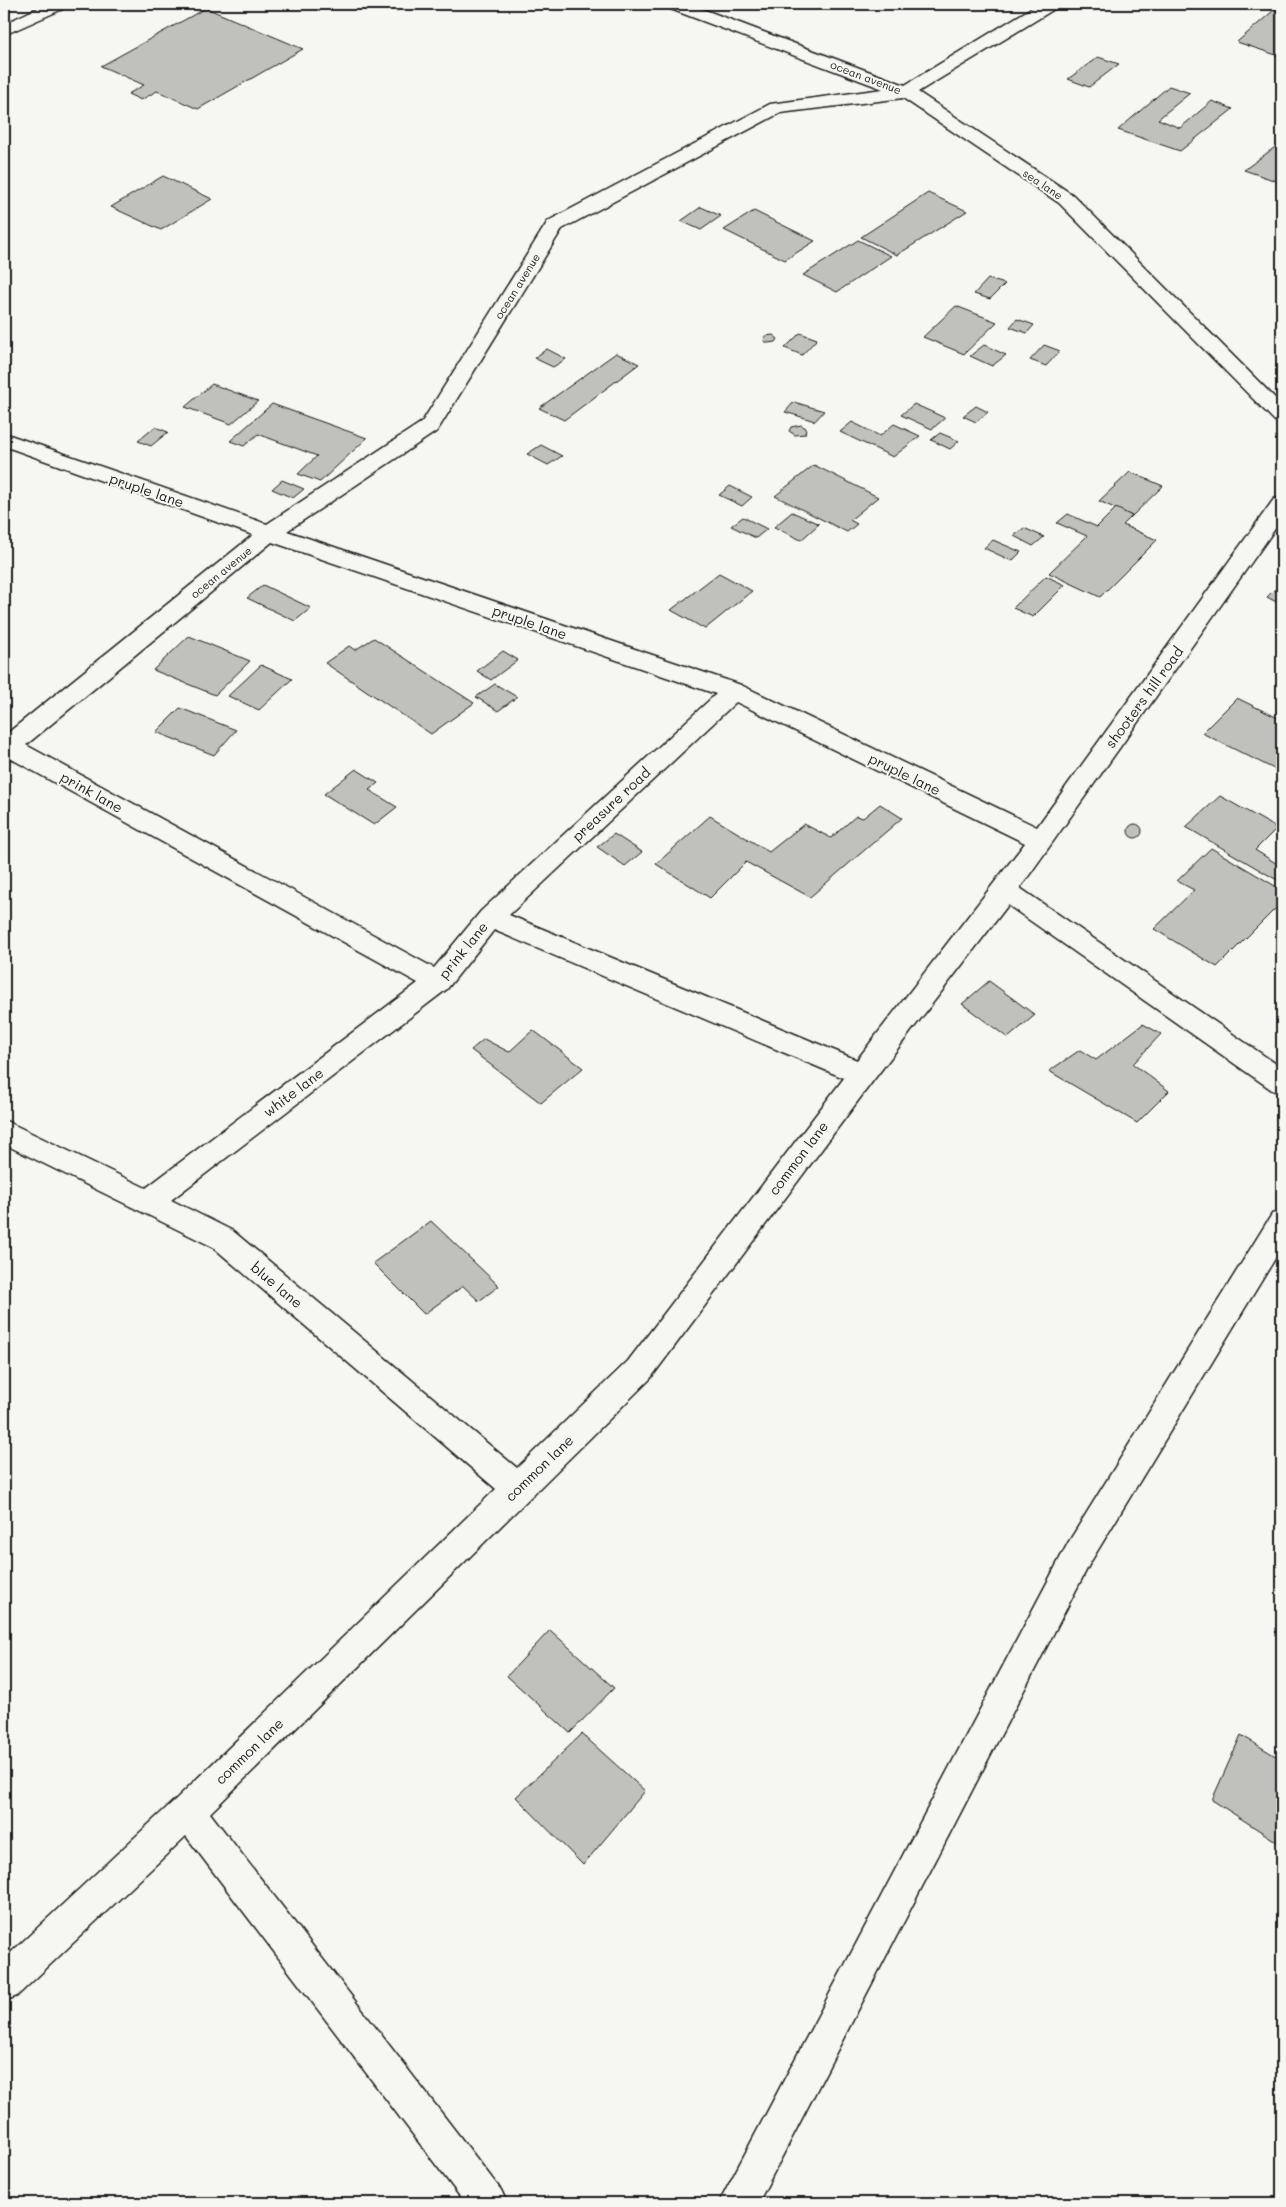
<svg xmlns="http://www.w3.org/2000/svg" width="1286" height="2207" viewBox="0 0 1286 2207" font-family="Mali,sans-serif">
  <style>
    .building { fill: #c0c0bd; stroke: #1c1c1c }
    .lines { fill: none; stroke-linecap: round; stroke-linejoin: round }
    .minor-casing { stroke: #1c1c1c; stroke-width: 3 }
    .minor { fill: #f6f6f2; fill-rule: evenodd }
    .labels { text-anchor: middle; dominant-baseline: central; stroke-width: 4; stroke-linejoin: round; paint-order: stroke }
    .far-street-label { font-size: 11px; fill: #1c1c1c; stroke: #f6f6f2 }
    .street-label { font-size: 14px; fill: #1c1c1c; stroke: #f6f6f2 }
  </style>
  <rect width="100%" height="100%" fill="#f6f6f2"/>
  <filter id="ink" filterUnits="userSpaceOnUse"><feTurbulence type="fractalNoise" baseFrequency=".02" numOctaves="2"/><feDisplacementMap in="SourceGraphic" scale="10" xChannelSelector="R" yChannelSelector="G"/><feConvolveMatrix kernelMatrix="1 2 1 2 8 2 1 2 1" color-interpolation-filters="sRGB"/></filter>
  <g filter="url(#ink)">
    <g class="building">
      <polygon points="1281,4 1282,57 1237,42"/>
      <polygon points="206,8 303,49 198,109 157,91 141,100 128,94 144,85 101,66"/>
      <polygon points="1098,57 1119,64 1089,87 1068,79"/>
      <polygon points="1169,86 1190,93 1158,119 1180,128 1212,101 1233,109 1180,151 1118,130"/>
      <polygon points="1282,142 1282,183 1244,170"/>
      <polygon points="163,176 212,199 161,230 111,207"/>
      <polygon points="928,193 967,211 897,255 861,237"/>
      <polygon points="701,207 721,216 701,230 681,221"/>
      <polygon points="754,211 815,241 785,260 724,230"/>
      <polygon points="858,240 891,256 837,292 803,275"/>
      <polygon points="988,279 1005,284 990,299 974,294"/>
      <polygon points="956,306 997,322 964,354 923,337"/>
      <polygon points="1017,319 1034,325 1027,333 1010,327"/>
      <polygon points="800,333 817,339 802,355 785,348"/>
      <polygon points="773,335 778,339 776,342 768,343 764,341 765,336"/>
      <polygon points="984,345 1006,355 992,366 970,356"/>
      <polygon points="1044,345 1060,351 1046,366 1030,360"/>
      <polygon points="547,349 566,359 553,367 534,358"/>
      <polygon points="616,353 639,364 564,420 539,408"/>
      <polygon points="212,384 258,401 231,424 185,407"/>
      <polygon points="794,402 824,411 815,421 785,412"/>
      <polygon points="272,404 367,438 320,482 298,474 317,456 258,434 244,446 230,441"/>
      <polygon points="914,404 945,418 932,429 901,415"/>
      <polygon points="976,406 988,412 976,422 963,416"/>
      <polygon points="852,422 880,436 894,424 920,436 893,457 840,432"/>
      <polygon points="801,425 806,428 805,434 795,435 789,431 791,427"/>
      <polygon points="155,427 168,432 151,446 138,441"/>
      <polygon points="940,433 959,441 950,449 931,440"/>
      <polygon points="541,445 562,456 548,465 527,454"/>
      <polygon points="814,465 878,497 850,520 857,524 847,532 775,496"/>
      <polygon points="1130,472 1163,486 1132,516 1099,501"/>
      <polygon points="282,480 304,489 293,498 272,489"/>
      <polygon points="730,486 752,497 742,506 719,495"/>
      <polygon points="1116,508 1132,516 1123,525 1157,540 1100,597 1049,573 1087,536 1057,523 1068,514 1097,527"/>
      <polygon points="792,512 819,524 801,540 774,527"/>
      <polygon points="743,517 767,529 756,538 731,526"/>
      <polygon points="1024,528 1044,537 1033,546 1014,536"/>
      <polygon points="993,540 1021,552 1012,561 984,548"/>
      <polygon points="719,573 752,591 705,629 671,610"/>
      <polygon points="1046,576 1065,585 1033,617 1013,608"/>
      <polygon points="1282,582 1282,605 1267,597"/>
      <polygon points="263,585 311,608 295,621 247,598"/>
      <polygon points="189,636 250,661 215,695 153,670"/>
      <polygon points="374,638 474,703 431,734 325,663 349,646 355,650"/>
      <polygon points="503,651 518,660 491,680 477,671"/>
      <polygon points="261,665 292,679 259,710 228,696"/>
      <polygon points="495,684 517,697 498,711 476,697"/>
      <polygon points="1237,698 1282,720 1282,773 1202,733"/>
      <polygon points="180,708 236,730 214,755 156,732"/>
      <polygon points="356,769 378,783 369,790 397,807 374,825 324,794"/>
      <polygon points="1220,796 1277,828 1255,850 1282,867 1282,875 1277,880 1186,827"/>
      <polygon points="880,804 902,818 810,897 746,862 710,898 656,864 710,816 769,852 804,824 831,838 856,816 863,818"/>
      <circle cx="1135" cy="831" r="7"/>
      <polygon points="614,834 642,852 625,866 597,847"/>
      <polygon points="1211,848 1282,890 1282,902 1217,967 1154,929 1194,890 1177,881"/>
      <polygon points="989,981 1035,1015 1008,1038 962,1004"/>
      <polygon points="1143,1024 1161,1034 1133,1064 1169,1091 1137,1123 1049,1071 1080,1050 1096,1060"/>
      <polygon points="533,1030 583,1068 541,1103 471,1050 484,1039 509,1052"/>
      <polygon points="431,1221 499,1286 479,1301 463,1286 424,1314 373,1263"/>
      <polygon points="550,1630 614,1688 570,1733 507,1676"/>
      <polygon points="582,1734 645,1791 583,1865 516,1797"/>
      <polygon points="1241,1735 1282,1760 1282,1845 1212,1800"/>
    </g>
    <g class="lines">
      <g class="minor-casing">
        <g id="minor">
          <polygon points="46,4 68,4 65,8 4,35 4,24"/>
          <path d="M 666,4 L 689,4 L 905,85 L 1038,4 L 1058,4 L 1056,8 L 918,92 L 1073,195 L 1282,405 L 1282,423 L 1275,421 L 1059,203 L 903,98 L 780,113 L 562,229 L 437,431 L 287,531 L 741,685 L 1037,827 L 1274,499 L 1282,497 L 1282,519 L 1020,888 L 1282,1068 L 1282,1093 L 1272,1090 L 1008,905 L 872,1082 L 650,1379 L 210,1813 L 501,2190 L 507,2203 L 465,2203 L 186,1836 L 17,1996 L 4,2001 L 4,1959 L 176,1799 L 496,1489 L 213,1247 L 4,1144 L 4,1120 L 146,1188 L 418,983 L 8,757 L 4,758 L 4,736 L 253,535 L 4,446 L 4,433 L 267,524 L 422,422 L 548,221 L 770,104 L 883,89 L 668,8 ZM 272,542 L 716,694 L 481,911 L 434,968 L 26,745 ZM 736,702 L 1025,843 L 857,1060 L 509,915 ZM 494,930 L 844,1078 L 628,1361 L 517,1468 L 233,1231 L 171,1200 L 447,989 Z"/>
          <polygon points="1282,1210 1282,1247 1090,1563 758,2203 719,2203 1068,1543 1272,1214"/>
        </g>
      </g>
      <use href="#minor" class="minor"/>
    </g>
  </g>
  <g class="labels">
    <g class="far-street-label">
      <text transform="translate(866 77) rotate(21)">ocean avenue</text>
      <text transform="translate(1043 184) rotate(34)">sea lane</text>
      <text transform="translate(517 286) rotate(-58)">ocean avenue</text>
      <text transform="translate(221 572) rotate(-39)">ocean avenue</text>
    </g>
    <g class="street-label">
      <text transform="translate(147 490) rotate(19)">pruple lane</text>
      <text transform="translate(530 622) rotate(19)">pruple lane</text>
      <text transform="translate(1144 697) rotate(-54)">shooters hill road</text>
      <text transform="translate(905 774) rotate(26)">pruple lane</text>
      <text transform="translate(92 792) rotate(29)">prink lane</text>
      <text transform="translate(611 804) rotate(-43)">preasure road</text>
      <text transform="translate(463 950) rotate(-51)">prink lane</text>
      <text transform="translate(293 1092) rotate(-37)">white lane</text>
      <text transform="translate(798 1158) rotate(-53)">common lane</text>
      <text transform="translate(277 1285) rotate(40)">blue lane</text>
      <text transform="translate(539 1468) rotate(-44)">common lane</text>
      <text transform="translate(249 1751) rotate(-44)">common lane</text>
    </g>
  </g>
  <rect width="1286" height="2207" fill="none" stroke="#f6f6f2" stroke-width="20"/>
  <rect x="10" y="10" width="1266" height="2187" fill="none" stroke="#1c1c1c" stroke-width="2" filter="url(#ink)"/>
</svg>
